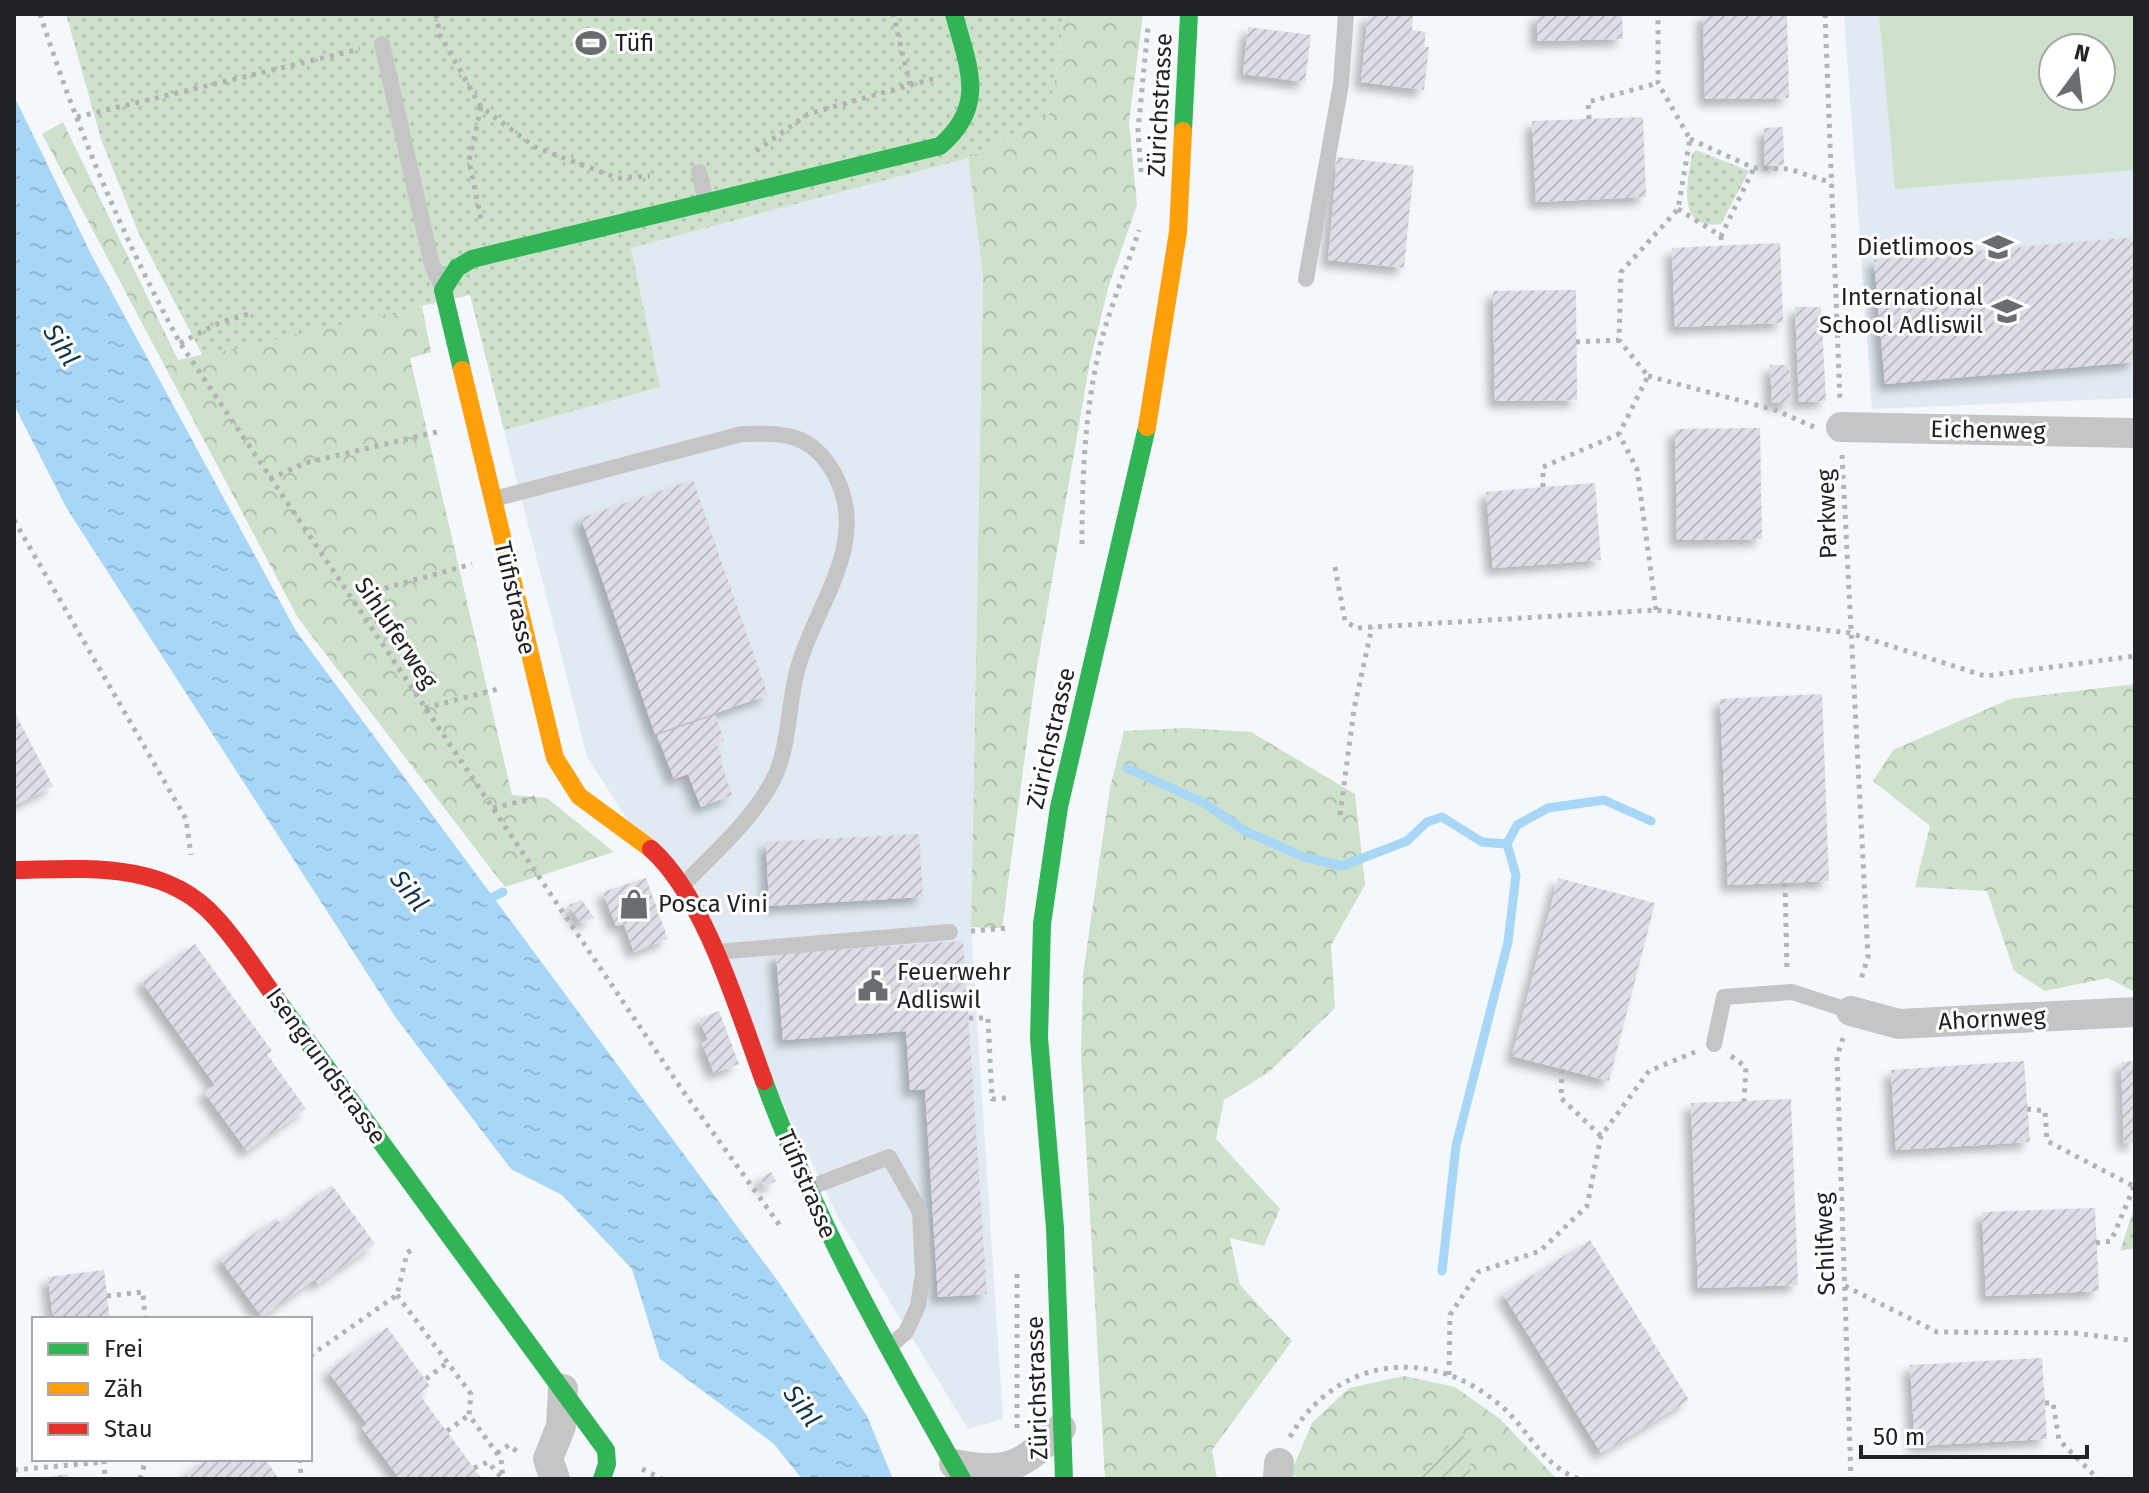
<svg xmlns="http://www.w3.org/2000/svg" width="2149" height="1493" viewBox="0 0 2149 1493" font-family="'Fira Sans',sans-serif">
  <style>
    .built { fill: #e1eaf2; fill-rule: evenodd }
    .grass { fill: #cee1cb; fill-rule: evenodd }
    .forest { fill: url(#forest-crowns) }
    .park { fill: url(#park-dots) }
    .garden { fill: url(#garden-furrows) }
    .water { fill: url(#water-ripples) }
    .lines { fill: none; stroke-linecap: round; stroke-linejoin: round }
    .stream { stroke: #a7d6f6; stroke-width: 9 }
    .building { fill: url(#building-hatch); filter: url(#shadow) }
    .path { stroke: #b3b2b4; stroke-width: 5; stroke-dasharray: 4 6; stroke-linecap: butt }
    .lane { stroke: #c6c5c6; stroke-width: 16 }
    .street { stroke: #c6c5c6; stroke-width: 30 }
    .fast { stroke: #30b455; stroke-width: 18 }
    .slow { stroke: #ff9f0a; stroke-width: 18 }
    .jam { stroke: #e5322d; stroke-width: 18 }
    .labels { text-anchor: middle; dominant-baseline: central; stroke-width: 6; stroke-linejoin: round; paint-order: stroke }
    .poi-label { font-size: 24px; fill: #202225; stroke: #fff; text-anchor: start }
    .street-label { font-size: 24px; fill: #202225; stroke: #fff }
    .water-label { font-size: 26px; font-style: italic; fill: #10354b; stroke: #fff }
  </style>
  <defs>
    <pattern id="forest-crowns" width="20" height="18" patternUnits="userSpaceOnUse" patternTransform="scale(2)"><rect width="20" height="18" fill="#cee1cb"/><path d="M2 6a3 3 0 1 1 6 0M12 15a3 3 0 1 1 6 0" fill="none" stroke="#b1c1ae"/></pattern>
    <pattern id="park-dots" width="8" height="8" patternUnits="userSpaceOnUse" patternTransform="scale(2)"><rect width="8" height="8" fill="#cee1cb"/><path d="M2 2h.1M6 6h.1" fill="none" stroke="#b1c1ae" stroke-width="1.8" stroke-linecap="round"/></pattern>
    <pattern id="garden-furrows" width="10" height="10" patternUnits="userSpaceOnUse" patternTransform="scale(2)"><rect width="10" height="10" fill="#cee1cb"/><path d="M-1 1l2-2M0 10L10 0M9 11l2-2" fill="none" stroke="#b1c1ae"/></pattern>
    <pattern id="water-ripples" width="26" height="14" patternUnits="userSpaceOnUse" patternTransform="scale(2)"><rect width="26" height="14" fill="#a7d6f6"/><path d="M2 4q2-2 4 0t4 0M15 11q2-2 4 0t4 0" fill="none" stroke="#8fb7d3"/></pattern>
    <pattern id="building-hatch" width="6" height="6" patternUnits="userSpaceOnUse" patternTransform="scale(2)"><rect width="6" height="6" fill="#dfdee7"/><path d="M-1 1l2-2M0 6l6-6M5 7l2-2" fill="none" stroke="#bfbec6"/></pattern>
    <filter id="shadow"><feDropShadow dx="-7" dy="7" stdDeviation="4" flood-color="#0004"/></filter>
  </defs>
  <rect width="100%" height="100%" fill="#f4f8fc"/>
  <g class="built">
    <path d="M 1844,14 L 2135,14 L 2135,398 L 1872,409 ZM 2053,48 L 2101,48 L 2101,96 L 2053,96 Z"/>
    <polygon points="968,158 983,275 971,928 1003,1419 968,1429 839,1219 699,931 587,757 504,430 659,387 631,248"/>
  </g>
  <path class="grass" d="M 1879,14 L 2135,14 L 2135,170 L 1895,189 ZM 2101,48 L 2101,96 L 2053,96 L 2053,48 Z"/>
  <g class="forest">
    <polygon points="1065,14 1143,14 1129,122 1137,205 1109,285 1090,361 1036,673 1002,928 971,927 983,275 968,158 1049,115"/>
    <polygon points="63,122 178,360 422,306 431,352 410,358 512,795 547,798 614,852 505,887 298,618 42,134"/>
    <polygon points="2135,684 2135,992 2108,978 2045,991 2014,971 1987,891 1915,887 1930,826 1873,781 1893,750 2010,699"/>
    <polygon points="1185,728 1251,732 1355,794 1365,885 1331,945 1335,1008 1269,1072 1224,1100 1216,1139 1280,1209 1264,1246 1230,1238 1240,1285 1292,1341 1212,1450 1217,1479 1105,1479 1081,1056 1083,974 1110,788 1124,731"/>
    <polygon points="1404,1376 1455,1387 1500,1419 1557,1479 1480,1479 1470,1472 1460,1434 1419,1479 1304,1479 1290,1475 1312,1423 1349,1388"/>
  </g>
  <g class="park">
    <polygon points="66,14 1065,14 1049,115 968,158 631,248 660,387 504,430 470,295 203,356 139,234 101,139"/>
    <path d="M 1696,150 L 1749,171 L 1721,224 C 1675,231 1688,181 1692,154 Z"/>
    <polygon points="2135,1205 2135,1248 2120,1251"/>
  </g>
  <polygon class="garden" points="1460,1434 1471,1442 1470,1472 1480,1479 1419,1479"/>
  <polygon class="water" points="14,96 92,256 296,631 780,1284 867,1416 893,1479 802,1479 774,1444 660,1359 632,1269 562,1195 511,1169 396,1018 67,509 14,405"/>
  <g class="lines">
    <g class="stream">
      <polyline points="1127,768 1204,803 1245,831 1304,857 1342,866 1407,841 1427,822 1442,817 1482,842 1507,844 1517,825 1548,808 1604,800 1651,821"/>
      <polyline points="485,901 503,892"/>
      <polyline points="1442,1271 1456,1146 1508,942 1516,875 1507,844"/>
    </g>
  </g>
  <g class="building">
    <polygon points="1368,14 1413,15 1412,30 1426,32 1424,47 1429,47 1424,90 1361,82"/>
    <polygon points="1537,14 1622,14 1623,39 1537,41"/>
    <polygon points="1703,14 1787,14 1789,98 1705,99"/>
    <polygon points="1248,27 1311,35 1305,82 1243,74"/>
    <polygon points="1643,117 1646,197 1536,202 1532,121"/>
    <polygon points="1783,127 1784,165 1765,166 1764,128"/>
    <polygon points="1337,157 1414,166 1404,268 1328,260"/>
    <polygon points="2135,237 2135,362 1885,384 1874,260"/>
    <polygon points="1780,243 1783,323 1675,327 1672,248"/>
    <polygon points="1576,290 1577,400 1495,401 1493,291"/>
    <polygon points="1795,307 1821,307 1826,401 1799,402"/>
    <polygon points="1770,365 1789,365 1791,403 1772,403"/>
    <polygon points="1760,428 1762,539 1677,540 1675,429"/>
    <polygon points="693,480 768,695 655,734 581,518"/>
    <polygon points="1595,483 1601,560 1493,568 1486,492"/>
    <polygon points="1822,694 1829,881 1728,885 1720,699"/>
    <polygon points="14,711 53,786 14,806"/>
    <polygon points="715,715 724,740 716,743 723,762 721,762 732,795 701,807 688,774 674,779 657,735"/>
    <polygon points="919,834 923,897 769,906 766,842"/>
    <polygon points="646,878 668,939 634,952 624,924 616,926 603,892"/>
    <polygon points="1558,878 1655,903 1609,1081 1512,1056"/>
    <polygon points="582,900 594,918 581,923 569,905"/>
    <polygon points="963,941 987,1294 938,1297 925,1089 910,1090 906,1031 783,1040 776,954"/>
    <polygon points="195,944 272,1051 267,1054 306,1109 247,1151 204,1092 215,1085 142,982"/>
    <polygon points="719,1011 739,1064 714,1073 702,1043 708,1040 699,1019"/>
    <polygon points="2024,1061 2030,1142 1896,1150 1891,1070"/>
    <polygon points="2135,1061 2135,1143 2124,1143 2121,1062"/>
    <polygon points="1791,1099 1798,1285 1698,1288 1691,1103"/>
    <polygon points="771,1172 776,1181 765,1187 760,1178"/>
    <polygon points="332,1185 375,1244 318,1284 315,1279 262,1317 220,1259 276,1218 280,1223"/>
    <polygon points="2095,1208 2099,1291 1986,1296 1982,1212"/>
    <polygon points="1590,1240 1689,1400 1601,1453 1503,1294"/>
    <polygon points="104,1270 110,1319 53,1319 48,1277"/>
    <polygon points="387,1327 430,1386 419,1394 482,1479 400,1479 362,1428 367,1424 328,1371"/>
    <polygon points="2042,1358 2047,1439 1915,1446 1910,1365"/>
    <polygon points="207,1459 265,1459 279,1479 190,1479 186,1473"/>
    <polygon points="68,1474 69,1479 47,1479 47,1477"/>
  </g>
  <g class="lines">
    <g class="path">
      <path d="M 40,14 C 77,128 123,238 180,343 L 683,1091 L 781,1227"/>
      <polyline points="436,14 440,35 481,107 535,147 617,178 650,176"/>
      <polyline points="1825,14 1840,401"/>
      <polyline points="910,85 936,78"/>
      <polyline points="481,107 469,161 481,219"/>
      <polyline points="77,117 360,49"/>
      <polyline points="1589,119 1588,102 1658,83"/>
      <polyline points="1690,139 1754,168 1789,169 1832,183"/>
      <polyline points="756,151 808,114 910,85 893,14"/>
      <polyline points="1141,172 1138,131 1148,27"/>
      <polyline points="1678,209 1721,236 1754,168"/>
      <polyline points="1721,236 1721,246"/>
      <polyline points="1576,342 1619,340"/>
      <polyline points="180,343 221,322 253,313"/>
      <polyline points="1648,376 1775,410 1814,427"/>
      <polyline points="1842,455 1868,957 1860,983"/>
      <polyline points="270,479 305,463 441,431"/>
      <polyline points="1543,487 1543,467 1619,434"/>
      <polyline points="14,520 186,819 191,855"/>
      <path d="M 1082,544 C 1082,476 1085,401 1103,335 C 1113,299 1128,265 1139,230"/>
      <polyline points="1335,567 1345,621 1356,628 1656,610 1850,633 1985,676 2135,656"/>
      <polyline points="375,591 472,564"/>
      <polyline points="1656,610 1637,469 1619,434 1648,376 1619,340 1621,272 1678,209 1690,139 1658,83 1658,14"/>
      <polyline points="425,708 502,688"/>
      <polyline points="493,808 535,798"/>
      <polyline points="1340,815 1354,709 1372,627"/>
      <polyline points="1785,883 1787,970"/>
      <polyline points="971,931 1009,928"/>
      <polyline points="969,1018 988,1018 992,1099 1007,1098"/>
      <polyline points="1843,1038 1837,1057 1851,1479"/>
      <polyline points="1731,1056 1746,1067 1744,1101"/>
      <polyline points="1562,1069 1561,1098 1601,1136"/>
      <polyline points="2027,1109 2045,1111 2047,1141 2135,1187"/>
      <polyline points="2096,1243 2111,1241 2134,1187"/>
      <polyline points="1017,1274 1017,1428"/>
      <polyline points="1845,1286 1937,1332 2075,1333 2135,1341"/>
      <polyline points="397,1295 471,1394 469,1415 501,1459 503,1479"/>
      <polyline points="107,1296 143,1292 145,1319"/>
      <polyline points="310,1356 397,1295 407,1253 414,1248"/>
      <polyline points="1449,1375 1450,1315 1478,1272 1540,1251 1587,1206 1601,1136 1649,1071 1695,1052"/>
      <polyline points="426,1379 447,1363"/>
      <polyline points="2045,1403 2053,1403 2059,1440 2098,1479"/>
      <polyline points="447,1431 469,1415"/>
      <path d="M 1290,1437 C 1336,1357 1430,1345 1500,1405 C 1529,1429 1542,1467 1580,1479"/>
      <polyline points="497,1453 509,1445 519,1453"/>
      <polyline points="300,1459 301,1479"/>
      <polyline points="104,1460 105,1479"/>
      <polyline points="474,1468 488,1462 501,1477"/>
      <polyline points="642,1469 662,1479"/>
      <polyline points="14,1470 104,1462"/>
      <polyline points="140,1479 146,1459"/>
    </g>
    <g class="lane">
      <polyline points="382,44 432,265 441,285"/>
      <polyline points="699,172 706,202"/>
      <polyline points="1306,279 1341,84 1346,14"/>
      <path d="M 494,499 L 742,434 C 786,433 812,433 835,475 C 870,542 818,601 799,664 C 787,702 791,747 772,782 C 751,821 714,853 684,884"/>
      <polyline points="717,952 950,932"/>
      <polyline points="1714,1044 1724,997 1792,992 1851,1011"/>
      <polyline points="809,1188 889,1157 920,1212 923,1274 918,1306 906,1332 888,1348"/>
    </g>
    <g class="street">
      <polyline points="1841,427 2135,433"/>
      <polyline points="1851,1011 1899,1024 2135,1012"/>
      <path d="M 954,1464 C 1010,1475 1021,1466 1061,1428"/>
      <polyline points="555,1479 548,1459 561,1426 563,1389"/>
      <polyline points="1278,1479 1279,1463"/>
    </g>
    <g class="fast">
      <polyline points="1183,131 1189,14"/>
      <path d="M 462,370 L 443,290 L 457,268 L 472,259 L 940,146 C 988,105 968,67 954,14"/>
      <polyline points="275,997 606,1450 607,1464 602,1479"/>
      <path d="M 764,1081 C 816,1222 888,1349 962,1479"/>
      <polyline points="1064,1479 1055,1228 1039,1038 1042,924 1059,807 1147,427"/>
    </g>
    <g class="slow">
      <polyline points="462,370 555,758 579,796 651,849"/>
      <polyline points="1147,427 1178,232 1183,131"/>
    </g>
    <g class="jam">
      <path d="M 651,849 C 705,897 739,1013 764,1081"/>
      <path d="M 14,870 C 84,869 165,860 216,918 C 238,942 256,971 275,997"/>
    </g>
  </g>
  <defs>
    <g id="stadium-bare" transform="scale(2.4)"><path d="M0-5a6.5 5 0 1 0 0 10a6.5 5 0 1 0 0-10ZM-3.5-1.8h7v3.6h-7Z" fill="#6a6d70" stroke="#fff" stroke-width="2.5" paint-order="stroke"/></g>
    <g id="school-bare" transform="scale(2.4)"><path d="M0-5L7-2L0 1L-7-2ZM-4 1L0 2.5L4 1V4Q0 6-4 4Z" fill="#6a6d70" stroke="#fff" stroke-width="2.5" paint-order="stroke"/></g>
    <g id="shop-bare" transform="scale(2.4)"><path d="M-5-2.5h2.3a2.7 3.5 0 0 1 5.4 0H5L5.5 6h-11ZM-1.5-2.5h3a1.5 2.3 0 0 0-3 0Z" fill="#6a6d70" stroke="#fff" stroke-width="2.5" paint-order="stroke"/></g>
    <g id="civic-bare" transform="scale(2.4)"><path d="M-.6-6.5H3V-4.5H.6V-3L4-1V1h2V6H-6V1h2V-1L-.6-3ZM-1.2 2.5V6h2.4V2.5Z" fill="#6a6d70" stroke="#fff" stroke-width="2.5" paint-order="stroke"/></g>
  </defs>
  <g fill-rule="evenodd">
    <use href="#stadium-bare" x="591" y="43"/>
    <use href="#school-bare" x="1998" y="247"/>
    <use href="#school-bare" x="2007" y="311"/>
    <use href="#shop-bare" x="634" y="904"/>
    <use href="#civic-bare" x="873" y="986"/>
  </g>
  <g class="labels">
    <g class="poi-label">
      <text x="615" y="43">Tüfi</text>
      <text x="1974" y="247" text-anchor="end">Dietlimoos</text>
      <text x="1983" y="297" text-anchor="end">International<tspan x="1983" dy="28">School Adliswil</tspan></text>
      <text x="658" y="904">Posca Vini</text>
      <text x="897" y="972">Feuerwehr<tspan x="897" dy="28">Adliswil</tspan></text>
    </g>
    <g class="street-label">
      <text transform="translate(1160 105) rotate(-87)">Zürichstrasse</text>
      <text transform="translate(1988 430) rotate(1)">Eichenweg</text>
      <text transform="translate(1827 514) rotate(-92)">Parkweg</text>
      <text transform="translate(515 598) rotate(77)">Tüfistrasse</text>
      <text transform="translate(396 633) rotate(56)">Sihluferweg</text>
      <text transform="translate(1051 738) rotate(-77)">Zürichstrasse</text>
      <text transform="translate(1992 1019) rotate(-3)">Ahornweg</text>
      <text transform="translate(326 1066) rotate(54)">Isengrundstrasse</text>
      <text transform="translate(807 1184) rotate(67)">Tüfistrasse</text>
      <text transform="translate(1825 1244) rotate(-92)">Schilfweg</text>
      <text transform="translate(1037 1388) rotate(-92)">Zürichstrasse</text>
    </g>
    <g class="water-label">
      <text transform="translate(61 345) rotate(58)">Sihl</text>
      <text transform="translate(409 891) rotate(52)">Sihl</text>
      <text transform="translate(802 1406) rotate(54)">Sihl</text>
    </g>
  </g>
  <rect width="2149" height="1493" fill="none" stroke="#202225" stroke-width="32"/>
  <rect x="32" y="1317" width="280" height="144" fill="#ffffff" stroke="#a6a7a8" stroke-width="2"/>
  <rect x="48" y="1343" width="40" height="12" fill="#30b455" stroke="#a6a7a8" stroke-width="2"/>
  <text x="104" y="1357" font-size="24" fill="#202225">Frei</text>
  <rect x="48" y="1383" width="40" height="12" fill="#ff9f0a" stroke="#a6a7a8" stroke-width="2"/>
  <text x="104" y="1397" font-size="24" fill="#202225">Zäh</text>
  <rect x="48" y="1423" width="40" height="12" fill="#e5322d" stroke="#a6a7a8" stroke-width="2"/>
  <text x="104" y="1437" font-size="24" fill="#202225">Stau</text>
  <g transform="translate(2077 72) rotate(15)"><circle r="38" fill="#ffffff" stroke="#a6a7a8" stroke-width="2"/>
  <path d="M0-6L14 30L0 20L-14 30Z" fill="#6a6d70"/>
  <text y="-12" font-size="22" font-weight="bold" text-anchor="middle" fill="#202225">N</text>
  </g>
  <path d="M1861 1445v12h226v-12" fill="none" stroke="#202225" stroke-width="4"/>
  <text x="1873" y="1445" font-size="24" fill="#202225" stroke="#ffffff" stroke-width="6" paint-order="stroke">50 m</text>
</svg>
